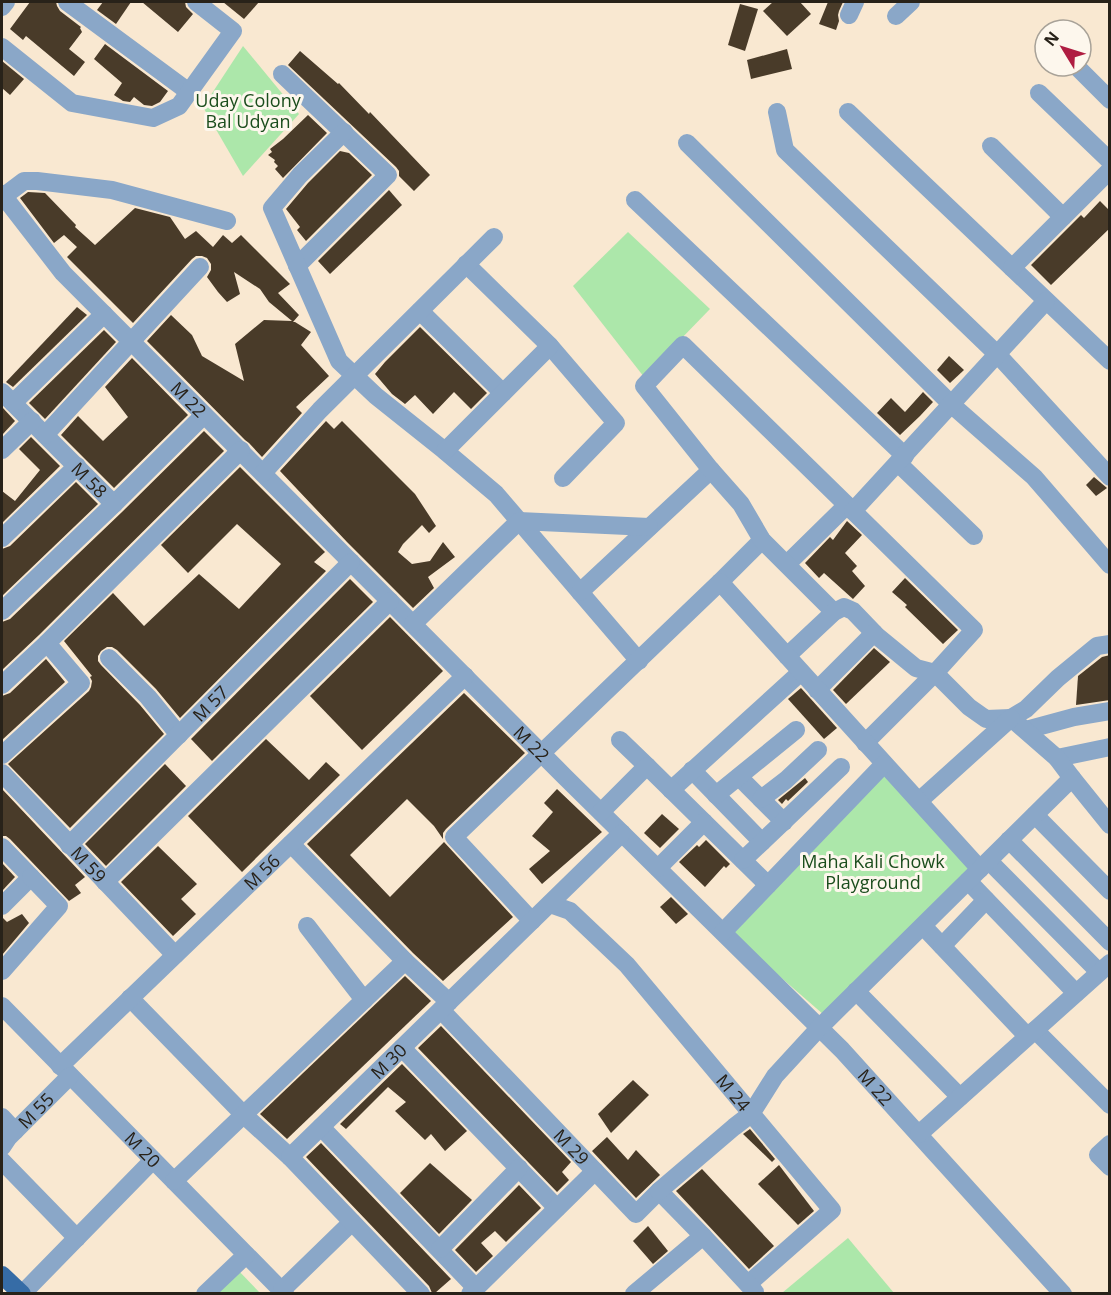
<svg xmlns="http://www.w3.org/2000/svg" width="1111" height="1295" viewBox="0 0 1111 1295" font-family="'Open Sans',sans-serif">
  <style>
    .green { fill: #ace7aa }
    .building { fill: #493b29 }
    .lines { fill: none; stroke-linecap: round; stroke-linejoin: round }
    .minor { stroke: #8aa7c8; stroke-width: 18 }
    .major { stroke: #366ca6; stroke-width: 18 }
    .labels { text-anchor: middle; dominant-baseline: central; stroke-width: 6; stroke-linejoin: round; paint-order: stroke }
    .park-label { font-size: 18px; fill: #1a4d1c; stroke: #fdf7ed }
    .street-label { font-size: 18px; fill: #282219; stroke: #fdf7ed }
  </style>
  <rect width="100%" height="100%" fill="#f9e8d1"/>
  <g class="green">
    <polygon points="243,46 299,114 243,176 203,107"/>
    <polygon points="628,232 710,309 644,377 573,286"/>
    <polygon points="887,771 972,867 824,1015 732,935"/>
    <polygon points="848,1238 894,1293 782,1293"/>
    <polygon points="236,1268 260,1293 209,1294"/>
  </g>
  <g class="building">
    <polygon points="30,2 56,2 57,6 60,11 81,27 80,28 82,32 69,49 85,62 74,76 26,36 23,40 10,29"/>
    <polygon points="103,2 131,2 116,24 97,10"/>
    <polygon points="142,2 185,2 186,7 193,14 178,32"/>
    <polygon points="223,2 259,2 244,19"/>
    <polygon points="773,2 800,2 811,14 787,36 763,11"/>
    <polygon points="828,2 843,2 839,11 838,15 839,21 836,30 819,24"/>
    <polygon points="740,4 758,9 745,51 728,45"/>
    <polygon points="105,44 168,91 160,102 152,106 144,105 134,97 130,102 123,101 114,95 122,83 94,59"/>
    <polygon points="787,49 792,69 751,79 747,60"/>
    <polygon points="300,51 338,84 339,83 369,114 370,112 430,175 414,191 399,176 399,171 396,167 288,65"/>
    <polygon points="2,61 24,79 10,95 2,88"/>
    <polygon points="308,115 327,133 283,178 275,169 278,166 274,162 275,160 268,155 272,152 270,149 283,139"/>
    <polygon points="340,151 349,153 372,175 306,241 297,230 300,227 286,209 308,183"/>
    <polygon points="389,190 402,205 330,274 318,261"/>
    <polygon points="28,192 45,193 76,225 75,227 95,245 135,208 170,217 185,239 196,231 213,247 223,235 232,243 241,235 290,284 278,293 299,315 293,322 295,322 311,332 301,345 329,376 296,407 302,413 262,457 249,443 245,440 147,341 171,315 192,335 202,356 244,381 235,344 264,320 292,321 269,302 260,289 234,272 240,294 227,302 218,292 207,277 211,270 211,264 207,258 202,256 196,256 192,259 133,323 67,257 77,247 64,235 54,243 20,198"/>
    <polygon points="1100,201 1110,211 1110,228 1051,285 1031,265 1081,215 1084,218"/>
    <polygon points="77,307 87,315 13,387 6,382"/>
    <polygon points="420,327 487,393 471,409 454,392 433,414 415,395 405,404 392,394 375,374 385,362"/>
    <polygon points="104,330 116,342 45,419 29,403"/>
    <polygon points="949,356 964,370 950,383 937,370"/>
    <polygon points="132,358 188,415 114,488 61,435 78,416 103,441 128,417 105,387"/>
    <polygon points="923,392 933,402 920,416 900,435 877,413 891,398 905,412"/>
    <polygon points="2,407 15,421 2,435"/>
    <polygon points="326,421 334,429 342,421 415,494 436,526 429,533 422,525 403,544 398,552 412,564 430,561 443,542 455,557 428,577 434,588 413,608 347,542 280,471"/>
    <polygon points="204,431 224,451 39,635 2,670 2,622 10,619 122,512"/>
    <polygon points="31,437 60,466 2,523 2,491 15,501 40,470 19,449"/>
    <polygon points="240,467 325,552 314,562 326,571 180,718 156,689 117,650 112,647 107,647 101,651 98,656 98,661 101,665 140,705 164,734 70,828 8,764 89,691 91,687 92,681 90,677 92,676 64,641 113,593 144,626 199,574 239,609 281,564 237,524 188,573 161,545"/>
    <polygon points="1094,477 1107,488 1096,496 1086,485"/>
    <polygon points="76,482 98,504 2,596 2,549 10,546"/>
    <polygon points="847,521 862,535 845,553 857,566 852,571 865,586 853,599 824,573 819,578 805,563 830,537 833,540"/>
    <polygon points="905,578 958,630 943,644 905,607 907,605 892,592"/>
    <polygon points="350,579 373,602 212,761 191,739"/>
    <polygon points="390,617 443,671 362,750 310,696"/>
    <polygon points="874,648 890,662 846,704 833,690"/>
    <polygon points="1110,655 1110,700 1076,705 1078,676 1102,657"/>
    <polygon points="46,659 65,682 2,740 2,696 10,693"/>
    <polygon points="801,688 837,728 824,739 788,699"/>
    <polygon points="464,693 525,753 446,829 443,833 443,839 434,826 407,799 350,855 390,897 444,842 513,917 443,981 413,953 307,844"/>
    <polygon points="266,739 309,780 326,762 340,775 242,872 188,816"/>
    <polygon points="165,764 186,786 106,866 85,844"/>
    <polygon points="805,778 808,782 788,801 786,799 782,804 778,800"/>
    <polygon points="2,789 85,877 75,885 81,893 69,901 10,839 6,836 2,836"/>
    <polygon points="557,789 602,832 542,884 529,869 550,851 532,836 553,812 544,803"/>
    <polygon points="662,814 679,829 660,848 644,833"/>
    <polygon points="706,840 730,864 726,868 724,866 705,887 679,862 697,845 699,847"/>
    <polygon points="158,846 197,884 181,899 196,914 173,936 121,882"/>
    <polygon points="2,863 15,877 2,891"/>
    <polygon points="671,897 688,914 676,924 660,907"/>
    <polygon points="22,914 29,923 2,955 2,917 7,922"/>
    <polygon points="405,976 431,1001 287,1139 260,1114"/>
    <polygon points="441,1026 571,1162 562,1172 569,1180 557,1192 418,1048"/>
    <polygon points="402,1064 467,1131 445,1151 431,1134 425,1140 395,1111 406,1102 388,1087 346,1129 340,1124"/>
    <polygon points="633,1080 649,1095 611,1133 598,1114"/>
    <polygon points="750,1129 775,1159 772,1162 743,1134"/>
    <polygon points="607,1137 628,1160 636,1150 660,1175 636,1198 592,1151"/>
    <polygon points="321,1143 451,1279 435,1293 432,1293 429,1286 306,1157"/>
    <polygon points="430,1163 472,1200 439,1234 400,1193"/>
    <polygon points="779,1165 814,1211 798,1225 758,1184"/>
    <polygon points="702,1169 774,1246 749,1269 676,1191"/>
    <polygon points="519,1185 541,1208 506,1242 495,1231 481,1243 493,1256 476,1272 455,1250"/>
    <polygon points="648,1226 668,1251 653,1264 633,1241"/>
  </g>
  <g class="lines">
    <g class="minor">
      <polyline points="67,2 189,92"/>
      <polyline points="2,7 6,2"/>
      <polyline points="849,15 855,2"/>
      <polyline points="896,16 911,2"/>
      <polyline points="2,47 72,103 153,118 179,106 233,31 196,2"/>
      <polyline points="1076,66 1110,100"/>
      <polyline points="282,74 388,175 297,266"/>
      <polyline points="1039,93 1110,161"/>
      <polyline points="777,112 785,150 998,355 1110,477"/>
      <polyline points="848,112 1110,361"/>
      <polyline points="344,132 300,175 272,208 339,361 376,396 445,451 496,494 639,661"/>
      <polyline points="687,143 952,405 1034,477 1110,565"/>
      <polyline points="991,146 1063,217"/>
      <path id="s1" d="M 2,194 L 63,273 L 565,777 L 842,1050 L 1063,1294"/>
      <polyline points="4,196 24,181 37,181 112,190 227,221"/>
      <polyline points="635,200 905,456"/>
      <polyline points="1012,268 1110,170"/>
      <polyline points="420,311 503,393"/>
      <polyline points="550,346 616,423 563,478"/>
      <path id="s2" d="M 2,392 L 114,504 L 204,415"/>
      <polyline points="13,403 104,314"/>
      <polyline points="45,435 200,267"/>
      <polyline points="2,450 32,421"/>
      <polyline points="445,451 550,346 466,264"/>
      <polyline points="898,463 974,536"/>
      <polyline points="263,473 320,410 494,237"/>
      <polyline points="2,538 77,466"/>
      <polyline points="787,564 847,505"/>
      <polyline points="720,582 762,540"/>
      <polyline points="580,592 711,470"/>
      <polyline points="2,611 114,504"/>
      <polyline points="834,612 762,540 741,504 711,470 644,386 683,345 853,511"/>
      <polyline points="413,624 519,521 649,527"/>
      <polyline points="787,656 834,612 844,607 853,611 877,636 916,668 935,673"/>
      <polyline points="109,658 148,697 179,735"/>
      <polyline points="2,685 47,643"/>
      <polyline points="817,690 874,633"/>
      <polyline points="1011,718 986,719 969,707 935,673 974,630 853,511 1046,301"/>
      <polyline points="1026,730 1074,717 1110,711"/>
      <polyline points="620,740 647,766"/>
      <polyline points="865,743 935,673"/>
      <polyline points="2,755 81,683 47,643 241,450"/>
      <polyline points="1057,758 1110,747"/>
      <polyline points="692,770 762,842"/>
      <path id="s3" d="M 2,773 L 175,955"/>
      <polyline points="739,777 784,822"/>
      <polyline points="1072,778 1057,758 1011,718 1026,709 1058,678 1097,646 1110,644"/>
      <polyline points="671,790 801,672"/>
      <polyline points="716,795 796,730"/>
      <polyline points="761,799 786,780 818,750"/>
      <polyline points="919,801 1011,718"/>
      <polyline points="601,812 647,766 768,885"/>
      <polyline points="1035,815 1110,891"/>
      <polyline points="1009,840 1110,942"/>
      <polyline points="291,844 405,961 449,1002"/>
      <path id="s4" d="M 69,845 L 351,562"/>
      <polyline points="2,847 31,877 2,906"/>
      <polyline points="743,860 841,767"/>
      <polyline points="989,861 1099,972"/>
      <polyline points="658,868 704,822"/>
      <polyline points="968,881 1076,993"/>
      <polyline points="105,882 390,601"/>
      <path id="s5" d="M 550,904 L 570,911 L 627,965 L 832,1210 L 748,1284"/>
      <polyline points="532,921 454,837 720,582 980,869"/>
      <polyline points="307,926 364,1000"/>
      <polyline points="923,926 1027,1036"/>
      <polyline points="723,932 884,764"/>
      <polyline points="942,946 986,900"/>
      <polyline points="2,971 59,906 31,877"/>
      <polyline points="856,991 960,1097"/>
      <polyline points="130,998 244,1115 290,1157"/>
      <path id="s6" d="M 2,1006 L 285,1294"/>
      <path id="s7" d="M 441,1010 L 636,1214 L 659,1191 L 703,1236 L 755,1292"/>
      <polyline points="1035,1030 1110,1105"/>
      <polyline points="402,1048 557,1208"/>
      <path id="s8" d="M 60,1066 L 465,676"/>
      <polyline points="2,1117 15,1131"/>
      <polyline points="321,1127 476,1288"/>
      <polyline points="919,1134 1110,963"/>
      <polyline points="1110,1144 1098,1155 1110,1167"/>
      <path id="s9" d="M 2,1147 L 8,1138 L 70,1076"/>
      <polyline points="2,1161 77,1238"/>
      <polyline points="174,1181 405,961"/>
      <polyline points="659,1191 734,1127 751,1114 775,1076 820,1027 1072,778 1110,825"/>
      <polyline points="440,1249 519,1168"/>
      <polyline points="282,1290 352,1222"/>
      <polyline points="22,1294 153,1160"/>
      <polyline points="205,1294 246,1255"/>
      <path id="s10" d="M 421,1294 L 290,1157 L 622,833"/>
      <polyline points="470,1294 595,1171"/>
      <polyline points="634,1294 703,1236"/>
    </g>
    <polyline class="major" points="2,1275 22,1294"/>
  </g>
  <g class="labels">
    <g class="park-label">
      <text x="248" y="100">Uday Colony<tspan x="248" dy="21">Bal Udyan</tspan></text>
      <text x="873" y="861">Maha Kali Chowk<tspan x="873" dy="21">Playground</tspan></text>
    </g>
    <g class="street-label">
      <text stroke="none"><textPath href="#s1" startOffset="278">M 22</textPath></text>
      <text stroke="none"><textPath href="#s2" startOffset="124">M 58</textPath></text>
      <text stroke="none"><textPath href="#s4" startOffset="200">M 57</textPath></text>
      <text stroke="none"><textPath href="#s1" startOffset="764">M 22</textPath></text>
      <text stroke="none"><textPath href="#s3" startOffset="126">M 59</textPath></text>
      <text stroke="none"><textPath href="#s8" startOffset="280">M 56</textPath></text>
      <text stroke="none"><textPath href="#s10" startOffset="327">M 30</textPath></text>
      <text stroke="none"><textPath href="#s1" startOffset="1250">M 22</textPath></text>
      <text stroke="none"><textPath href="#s5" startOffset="266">M 24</textPath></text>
      <text stroke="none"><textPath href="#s9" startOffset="50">M 55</textPath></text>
      <text stroke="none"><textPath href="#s7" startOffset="189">M 29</textPath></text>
      <text stroke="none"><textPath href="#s6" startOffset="201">M 20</textPath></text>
    </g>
  </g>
  <rect width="1111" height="1295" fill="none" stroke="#282219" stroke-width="6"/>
  <g transform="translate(1063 48) rotate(308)"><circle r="28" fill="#fdf7ed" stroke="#a8a298" stroke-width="1.5"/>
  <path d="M0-4.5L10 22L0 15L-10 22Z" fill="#af1c41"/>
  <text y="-9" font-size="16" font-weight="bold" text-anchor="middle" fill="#282219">N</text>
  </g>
</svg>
